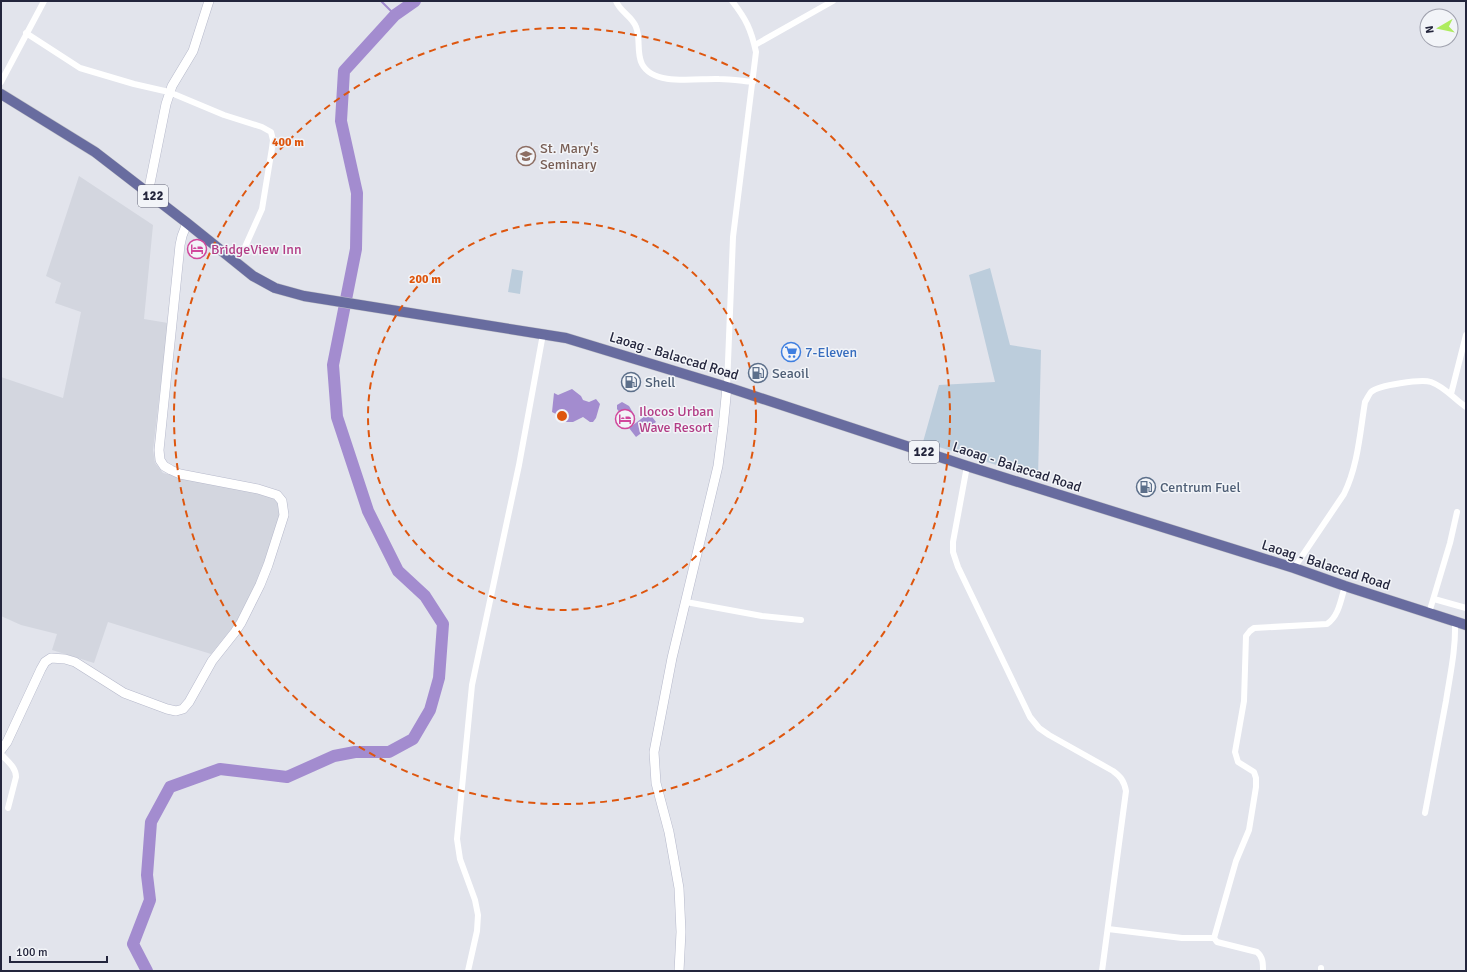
<svg xmlns="http://www.w3.org/2000/svg" width="1467" height="972" viewBox="0 0 1467 972" font-family="Signika,sans-serif">
  <style>
    .built { fill: #d3d6df }
    .green { fill: #bccddc }
    .water { fill: #a38ccf }
    .lines { fill: none; stroke-linecap: round; stroke-linejoin: round }
    .stream { stroke: #a38ccf; stroke-width: 2 }
    .river { stroke: #a38ccf; stroke-width: 12 }
    .secondary-casing { stroke: #b6b9cb; stroke-width: 10 }
    .primary-casing { stroke: #c1c2c8; stroke-width: 11 }
    .street { stroke: #fff; stroke-width: 6 }
    .secondary { stroke: #fff; stroke-width: 9 }
    .primary { stroke: #686c9f; stroke-width: 10 }
    .ring { fill: none; stroke: #de560e; stroke-width: 2; stroke-dasharray: 7 5 }
    .labels { text-anchor: middle; dominant-baseline: central; stroke-width: 3; stroke-linejoin: round; paint-order: stroke }
    .shield { fill: #f2f4f8; stroke: #616374; stroke-width: 1 }
    .shield-label { font-size: 13px; font-weight: bold; fill: #23253c }
    .education-label { font-size: 14px; fill: #785e54; stroke: #f2f4f8; text-anchor: start }
    .hotel-label { font-size: 14px; fill: #b23c85; stroke: #f2f4f8; text-anchor: start }
    .shop-label { font-size: 14px; fill: #366cbe; stroke: #f2f4f8; text-anchor: start }
    .street-label { font-size: 14px; fill: #23253c; stroke: #f2f4f8 }
    .service-label { font-size: 14px; fill: #4e5e75; stroke: #f2f4f8; text-anchor: start }
    .centre { fill: #de560e; stroke: #f2f4f8; stroke-width: 2 }
    .ring-label { font-size: 12px; text-anchor: middle; font-weight: bold; fill: #de560e; stroke: #f2f4f8; stroke-width: 3; stroke-linejoin: round; paint-order: stroke }
  </style>
  <rect width="100%" height="100%" fill="#e2e4ec"/>
  <polygon class="built" points="79,176 153,225 144,319 168,323 153,450 155,463 163,473 270,496 278,502 280,513 266,562 237,622 211,654 108,622 94,663 52,650 57,634 21,625 1,616 1,377 63,398 81,312 55,303 61,283 46,276"/>
  <g class="green">
    <polygon points="990,268 1010,345 1041,350 1038,478 923,442 939,385 995,382 969,275"/>
    <polygon points="512,269 523,271 520,294 508,292"/>
  </g>
  <g class="water">
    <polygon points="572,389 581,396 583,400 589,402 596,399 600,404 596,418 593,422 590,422 583,417 573,422 564,422 558,415 552,412 554,393 558,395"/>
    <polygon points="622,402 629,406 635,416 633,420 630,422 627,422 617,409 617,405"/>
    <polygon points="649,413 656,422 636,437 629,428"/>
  </g>
  <g class="lines">
    <polyline class="stream" points="381,1 395,15"/>
    <polyline class="river" points="147,971 133,944 150,900 147,875 151,822 170,787 220,769 287,777 334,756 355,752 389,752 413,739 430,710 439,678 443,624 425,596 398,571 368,511 337,417 333,365 356,249 357,193 341,121 344,71 395,15 415,1"/>
    <g class="secondary-casing">
      <g id="secondary">
        <polyline points="148,193 166,104 172,86 193,51 209,1"/>
        <polyline points="1,750 7,742 41,669 45,662 51,658 65,659 75,662 124,693 167,709 176,711 183,709 189,702 212,661 235,632 241,623 260,585 268,565 284,515 282,501 277,495 258,489 180,474 171,470 164,466 160,460 159,450 180,245 182,236 187,223"/>
        <polyline points="679,971 681,932 679,888 669,832 656,783 654,752 672,658 718,466 723,427 727,387"/>
      </g>
    </g>
    <g class="primary-casing">
      <polyline id="primary" points="1,94 95,152 187,223 253,276 275,288 304,296 566,338 727,387 967,466 1294,568 1345,586 1466,625"/>
    </g>
    <g class="street">
      <path d="M 616,1 C 620,12 632,16 636,27 C 641,39 636,52 642,64 C 654,87 698,78 719,79 C 731,79 742,81 753,82"/>
      <polyline points="26,33 80,68 134,84 169,92 224,115 262,127 271,132 273,140 272,148 262,209 245,247 234,261"/>
      <polyline points="755,45 833,1"/>
      <polyline points="1,82 44,1"/>
      <path d="M 727,387 L 733,237 L 756,52 C 751,29 746,19 732,1"/>
      <polyline points="1451,394 1466,335"/>
      <path d="M 967,466 L 953,542 L 953,552 L 958,567 L 1030,717 L 1039,728 L 1049,735 L 1113,771 C 1121,777 1124,781 1126,791 L 1102,971"/>
      <path d="M 1294,568 L 1344,494 C 1358,466 1360,432 1365,402 C 1367,399 1369,394 1371,392 C 1379,385 1421,379 1431,382 C 1445,387 1454,399 1466,407"/>
      <polyline points="1434,599 1466,608"/>
      <polyline points="686,602 762,616 801,620"/>
      <polyline points="1429,613 1450,543 1457,512"/>
      <path d="M 1,754 C 7,761 16,767 16,777 L 8,808"/>
      <path d="M 1425,813 C 1432,776 1439,738 1446,701 C 1450,675 1456,649 1455,622"/>
      <polyline points="1108,929 1182,938 1214,938"/>
      <polyline points="468,971 477,931 478,915 475,900 460,859 457,839 472,685 519,465 543,334"/>
      <path d="M 1263,971 C 1263,963 1263,957 1257,952 L 1217,942 L 1214,938 L 1236,861 L 1249,830 L 1256,787 L 1256,778 L 1254,772 L 1238,762 L 1235,752 L 1244,701 L 1246,636 L 1250,631 L 1254,628 L 1327,624 C 1339,616 1341,599 1345,586"/>
      <polyline points="1321,971 1321,968"/>
    </g>
    <use href="#secondary" class="secondary"/>
    <use href="#primary" class="primary"/>
  </g>
  <g class="ring">
    <circle cx="562" cy="416" r="194"/>
    <circle cx="562" cy="416" r="388"/>
  </g>
  <defs>
    <g id="school-ring" transform="scale(1)"><circle r="9.5" fill="#f2f4f8" stroke="#8d6e63" stroke-width="1.5"/><path d="M0-5L7-2L0 1L-7-2ZM-4 1L0 2.5L4 1V4Q0 6-4 4Z" fill="#8d6e63"/></g>
    <g id="hotel-ring" transform="scale(1)"><circle r="9.5" fill="#f2f4f8" stroke="#d1479c" stroke-width="1.5"/><path d="M-6-4.5h1.5V1H6V5H4.5V3h-9V5H-6ZM-4 0a1.8 1.8 0 1 1 3.6 0ZM.5 0V-2.5h3Q6-2.5 6 0Z" fill="#d1479c"/></g>
    <g id="supermarket-ring" transform="scale(1)"><circle r="9.5" fill="#f2f4f8" stroke="#3f7fe0" stroke-width="1.5"/><path d="M-6-5.5h2.5l.6 2H6L4.5 2H-2.5L-4.4-4H-6ZM-1.5 3.2a1.3 1.3 0 1 0 .1 0ZM3 3.2a1.3 1.3 0 1 0 .1 0Z" fill="#3f7fe0"/></g>
    <g id="fuel-ring" transform="scale(1)"><circle r="9.5" fill="#f2f4f8" stroke="#5c6f8a" stroke-width="1.5"/><path d="M-5.5-6h7V0h2V4h1.3V-2.5L3-4.5l.8-.8L6-3V5H2.5V1h-1V6h-7ZM-4.2-4.7v3.2H.2V-4.7Z" fill="#5c6f8a"/></g>
  </defs>
  <g fill-rule="evenodd">
    <use href="#school-ring" x="526" y="156"/>
    <use href="#hotel-ring" x="197" y="249"/>
    <use href="#supermarket-ring" x="791" y="352"/>
    <use href="#fuel-ring" x="758" y="373"/>
    <use href="#fuel-ring" x="631" y="382"/>
    <use href="#hotel-ring" x="625" y="419"/>
    <use href="#fuel-ring" x="1146" y="487"/>
  </g>
  <g class="labels">
    <g class="shield">
      <rect x="138" y="185" width="30" height="22" rx="3"/>
      <rect x="909" y="441" width="30" height="22" rx="3"/>
    </g>
    <g class="shield-label">
      <text x="153" y="196">122</text>
      <text x="924" y="452">122</text>
    </g>
    <g class="education-label">
      <text x="540" y="148">St. Mary's<tspan x="540" dy="16">Seminary</tspan></text>
    </g>
    <g class="hotel-label">
      <text x="211" y="249">BridgeView Inn</text>
      <text x="639" y="411">Ilocos Urban<tspan x="639" dy="16">Wave Resort</tspan></text>
    </g>
    <g class="shop-label">
      <text x="805" y="352">7-Eleven</text>
    </g>
    <g class="street-label">
      <text transform="translate(674 356) rotate(17)">Laoag - Balaccad Road</text>
      <text transform="translate(1017 467) rotate(18)">Laoag - Balaccad Road</text>
      <text transform="translate(1326 565) rotate(18)">Laoag - Balaccad Road</text>
    </g>
    <g class="service-label">
      <text x="772" y="373">Seaoil</text>
      <text x="645" y="382">Shell</text>
      <text x="1160" y="487">Centrum Fuel</text>
    </g>
  </g>
  <circle cx="562" cy="416" r="6" class="centre"/>
  <g class="ring-label">
    <text x="288" y="146">400 m</text>
    <text x="425" y="283">200 m</text>
  </g>
  <rect width="1467" height="972" fill="none" stroke="#23253c" stroke-width="4"/>
  <g transform="translate(1439 28) rotate(261)"><circle r="19" fill="#f2f4f8" stroke="#9fa1ad"/>
  <path d="M0-3L7 15L0 10L-7 15Z" fill="#aeec5f"/>
  <text y="-6" font-size="11" font-weight="bold" text-anchor="middle" fill="#23253c">N</text>
  </g>
  <path d="M10 956v6h97v-6" fill="none" stroke="#23253c" stroke-width="2"/>
  <text x="16" y="956" font-size="12" fill="#23253c" stroke="#f2f4f8" stroke-width="3" paint-order="stroke">100 m</text>
</svg>
